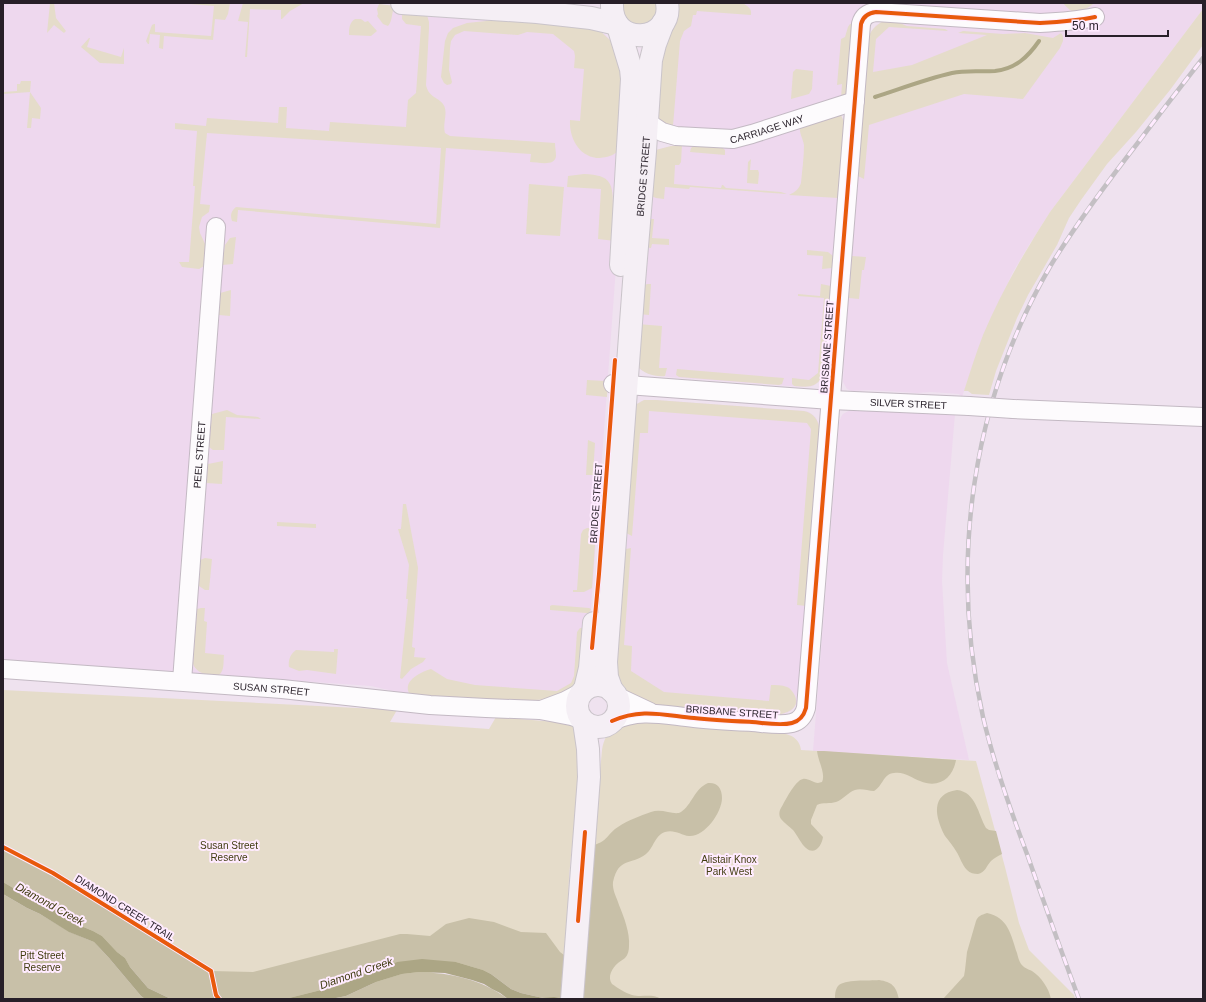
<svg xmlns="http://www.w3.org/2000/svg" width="1206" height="1002" viewBox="0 0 1206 1002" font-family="Helvetica,sans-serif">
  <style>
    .built { fill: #eed8ee }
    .green { fill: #e5dcca }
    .forest { fill: #c8c0a8 }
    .water { fill: #aca685 }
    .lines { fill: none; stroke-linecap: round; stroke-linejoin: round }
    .stream { stroke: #aca685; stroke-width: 4 }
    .minor-casing { stroke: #c3b9c3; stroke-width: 20 }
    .major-casing { stroke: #cac4ca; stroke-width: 24 }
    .minor { stroke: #fdfbfd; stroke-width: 18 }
    .major { stroke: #f5eff5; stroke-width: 22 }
    .rail-casing { stroke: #c3bfc3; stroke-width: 4.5 }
    .rail { stroke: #ffebff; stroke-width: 3; stroke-dasharray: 9; stroke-linecap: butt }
    .minor-bridge-casing { stroke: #c3b9c3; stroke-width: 20; stroke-linecap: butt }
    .minor-bridge { stroke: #fdfbfd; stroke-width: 18 }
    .cycleway-casing { stroke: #ffebff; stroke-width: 6 }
    .cycleway { stroke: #e8590c; stroke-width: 4 }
    .labels { text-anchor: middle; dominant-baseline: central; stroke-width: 4; stroke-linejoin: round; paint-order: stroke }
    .street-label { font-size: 10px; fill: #271f28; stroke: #ffebff }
    .park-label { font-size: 10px; fill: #413d11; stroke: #ffebff }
    .water-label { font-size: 11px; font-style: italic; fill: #3e3a0f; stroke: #ffebff }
  </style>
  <rect width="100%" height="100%" fill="#efe2ef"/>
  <g class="built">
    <polygon points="3,3 357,3 410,7 605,34 610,40 618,55 616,267 587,663 571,693 406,694 371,686 3,660"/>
    <polygon points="679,3 874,3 868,4 863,7 845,95 742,131 669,129 671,31 678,19"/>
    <polygon points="886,3 1203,3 1203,9 1050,212 1029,245 1013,272 983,336 962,397 959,394 931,392 917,393 869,390 852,391 847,389 843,382 846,324 864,113 864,85 869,35 876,25 880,23 1058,14 992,11"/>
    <polygon points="831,113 843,118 844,122 824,368 823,375 821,379 813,386 802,387 668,377 649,374 640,369 634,355 652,151 671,146 698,145"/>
    <polygon points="644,400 656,400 804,411 809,412 813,415 816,418 819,424 820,430 798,702 792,710 787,713 781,715 669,707 612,677 640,402"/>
    <polygon points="852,409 955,414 943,555 942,581 947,663 969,760 813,751 839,423 841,417 843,414"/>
  </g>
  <g class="green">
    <polygon points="50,3 54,3 56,18 66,31 64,33 54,25 47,33"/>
    <polygon points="178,3 230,3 228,14 225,20 215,19 213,40 164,36 163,49 159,48 160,35 150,34 149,44 148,44 146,41 152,25 154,24 155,24 155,32 211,36 214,6"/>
    <polygon points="243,3 304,3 290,11 282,19 281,19 281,10 250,9 247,57 245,57 248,22 238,21"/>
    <path d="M 623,3 L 657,3 C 660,16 649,27 635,25 C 631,24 628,20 624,17 Z"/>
    <path d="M 679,3 L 743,3 C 748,7 752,8 751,15 L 697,11 L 696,15 L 693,15 L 691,26 L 684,31 L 680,41 L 673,126 L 683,127 L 683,130 L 660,126 L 656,111 L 656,73 L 671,31 L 678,19 Z"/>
    <path d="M 1063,3 L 1094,3 C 1089,8 1077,15 1070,10 C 1067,8 1065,5 1063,3 Z"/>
    <path d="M 379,4 L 395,6 C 391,12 393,21 388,26 L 383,24 L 377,16 L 378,14 L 377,9 Z"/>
    <path d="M 1203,9 L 1203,45 L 1170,90 L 1136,132 L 1107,164 L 1081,200 L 1069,218 L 1057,245 L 1028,295 L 1017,318 L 996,371 L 989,395 L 972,394 L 968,391 L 964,391 C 970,372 976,353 983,335 C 1001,292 1025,251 1050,212 Z"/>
    <path d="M 402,12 L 427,15 L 429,22 L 429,28 L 426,85 C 429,98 437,96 443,104 C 449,112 442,124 445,133 L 450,136 L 555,143 C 555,147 556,152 556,156 C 555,167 538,162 530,162 L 531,154 L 446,148 L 440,228 L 238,210 L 237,222 L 232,221 C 230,215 231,211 236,207 L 436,224 L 441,148 L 207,133 L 200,204 L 210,205 L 209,212 L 202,217 L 199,227 L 200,233 L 206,246 L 204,266 L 199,269 L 182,267 L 179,262 L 189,262 L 195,186 L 193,186 L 197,131 L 175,129 L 175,123 L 206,126 L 207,118 L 278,123 L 279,107 L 287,107 L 286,128 L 329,131 L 330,122 L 406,127 L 408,100 L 416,93 L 421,26 L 406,24 L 402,19 Z"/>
    <path d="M 535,16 L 599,30 L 610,40 L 614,47 L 623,69 L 618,151 C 613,156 607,157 600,158 C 580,158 569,139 570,120 L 580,121 L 584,69 L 574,68 L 575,56 L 574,51 L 553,34 L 527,32 L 518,35 L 464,31 L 455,35 L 451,41 L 450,48 L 449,70 L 452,82 L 451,84 L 447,85 L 444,83 L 441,77 L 445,41 L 448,33 L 453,28 L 467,23 Z"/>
    <path d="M 355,19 L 361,19 L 365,22 L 368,21 L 377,31 L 371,36 L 349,35 C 349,29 349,23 355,19 Z"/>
    <path d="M 884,21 L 897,22 L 907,26 L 945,29 L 948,31 L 889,27 L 876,39 L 873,72 L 912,65 L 987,35 L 958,33 L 963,31 L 1003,34 L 1025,33 L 1053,38 L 1061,33 L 1063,36 L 1063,41 L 1060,48 L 1023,99 L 964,94 L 869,125 L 864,179 L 858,176 L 868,40 C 870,31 875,25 884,21 Z"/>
    <polygon points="850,24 853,24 847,92 841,98 842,84 837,85 841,39 845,37 848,27"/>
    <polygon points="89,38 90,38 87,47 121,57 124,48 124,64 100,63 81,47"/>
    <polygon points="796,69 813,71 812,89 809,94 791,99 793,72"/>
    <polygon points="21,81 31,81 30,92 41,108 40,119 32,118 31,128 27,128 30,92 3,94 3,92 17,91 17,84 20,84"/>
    <path d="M 841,115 L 844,122 L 838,198 L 789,195 C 795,192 799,189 801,183 C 802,171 804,158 804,145 C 803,139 799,133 800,127 Z"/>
    <polygon points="682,145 681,162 679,165 675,165 674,184 721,188 722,185 723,185 726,188 781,192 787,194 690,187 689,189 665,187 664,199 656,198 651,196 652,151 671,146"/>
    <polygon points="695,145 720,146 725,150 725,155 690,152 691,148"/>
    <polygon points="751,159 750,170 758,170 759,173 758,184 747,183 748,162"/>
    <path d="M 584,174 C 612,175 613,184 613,208 C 613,219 614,230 615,241 L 598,239 L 601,189 L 567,187 L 568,176 Z"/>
    <polygon points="529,184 564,187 560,236 526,234"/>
    <polygon points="649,219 654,219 652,238 669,239 669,245 652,244 651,248 642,247"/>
    <polygon points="236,237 233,264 222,265 225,245 230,238"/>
    <polygon points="807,250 828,252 833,256 832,268 822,269 823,256 807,255"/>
    <polygon points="852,256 866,257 864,270 862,270 859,299 849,298"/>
    <polygon points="648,284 651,284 649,315 639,314 639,286"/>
    <path d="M 821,284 L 831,286 L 823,375 C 816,389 807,387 794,386 L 792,384 L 792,378 L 809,380 L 818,373 L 824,298 L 798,296 L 798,294 L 820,296 Z"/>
    <polygon points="231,290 230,316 219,315 220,293"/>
    <path d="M 638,324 L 662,326 L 659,368 L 667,368 L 665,376 C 655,377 644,374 637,366 Z"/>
    <polygon points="677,369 784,378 782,384 779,385 679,377 676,375"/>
    <polygon points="587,380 605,381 608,383 607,397 586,395"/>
    <path d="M 644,400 L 656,400 L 804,411 C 814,413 818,420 820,430 L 806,606 L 797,605 L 811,429 L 807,423 L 649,411 L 648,433 L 640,433 L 632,536 L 624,532 L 635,405 Z"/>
    <polygon points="227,410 237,415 258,417 261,419 226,417 224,450 213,450 209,447 212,414"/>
    <polygon points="588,440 595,443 593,475 586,475"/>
    <polygon points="223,461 222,484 206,483 208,464"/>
    <polygon points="403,504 406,504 418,568 412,647 415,648 414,657 426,658 423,662 411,669 402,679 400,678 408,599 406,599 409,565 398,529 401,529"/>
    <polygon points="277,522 316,524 316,528 277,526"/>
    <polygon points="587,528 593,528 596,531 592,588 584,592 573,592 573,590 577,590 581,534 583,530"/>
    <path d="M 631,548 L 624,645 L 632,646 L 631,671 L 664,692 L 769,701 L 771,685 C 776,685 782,685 787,687 C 790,688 792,691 794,694 C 802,708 787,714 775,715 L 669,707 L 650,704 L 616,686 L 621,555 L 626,549 Z"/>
    <polygon points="205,558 212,559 209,590 205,590 199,586 200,560"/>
    <polygon points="552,605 589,608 591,609 589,613 586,613 550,610 550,606"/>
    <path d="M 201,608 L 205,608 L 204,621 L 207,622 L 205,653 L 224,655 C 223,662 225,670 219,675 C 208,675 198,675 193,664 L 197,609 Z"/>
    <path d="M 580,628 L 586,628 L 580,684 L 555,699 L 514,701 L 484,700 L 410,695 C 401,681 421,672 431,669 L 447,679 L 475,685 L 557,691 L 571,683 L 574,676 L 577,632 Z"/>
    <path d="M 334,649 L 338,649 L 336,674 L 307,670 L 299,671 L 289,667 C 288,661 290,654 296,650 L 334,652 Z"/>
    <polygon points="3,690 397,710 390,722 489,729 496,717 568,723 576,727 579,772 569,877 566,977 562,977 561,998 469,966 285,999 171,999 130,967 3,882"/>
    <path d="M 634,720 L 721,729 L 786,734 C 794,736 800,741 801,750 L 976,761 L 1005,867 L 1019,923 L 1029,950 L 1074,995 L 1075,999 L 583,999 L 585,978 L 581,978 L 602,750 C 606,728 615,727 634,720 Z"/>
  </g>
  <g class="forest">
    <path d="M 817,751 L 824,751 L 956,760 C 953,778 939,789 920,781 C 912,778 904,771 894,773 C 883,774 883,786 874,791 C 868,791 861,788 855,790 C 848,792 843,800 836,802 C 830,804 823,802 817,805 L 811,820 L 811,824 L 823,837 C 822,845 815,856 806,848 C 802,845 797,835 793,830 C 789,826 784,823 781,819 C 779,816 779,813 780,810 C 784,803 795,780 803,779 C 808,778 813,783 818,783 L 822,782 C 826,774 818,761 817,751 Z"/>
    <path d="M 708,783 C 717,782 722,788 722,798 C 722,812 705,837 689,836 C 681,835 674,829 665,832 C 654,836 654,848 646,854 C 631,866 619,856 613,882 C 612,890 617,898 619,905 C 624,917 630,933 629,946 C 629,950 628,955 625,958 C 623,960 620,961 618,963 C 612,968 607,977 612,984 C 618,988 625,993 632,995 C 642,998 651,993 661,999 L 583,999 L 585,978 L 581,978 L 594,845 C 608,841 607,834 618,827 C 628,820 640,816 651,812 C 662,808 675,816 681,812 C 692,805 694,789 708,783 Z"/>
    <path d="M 957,790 C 976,792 978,814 986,828 L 989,830 L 996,831 L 1002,854 C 998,856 994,858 991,861 C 987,865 985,873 978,874 C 974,874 970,873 967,870 C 962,865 960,857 956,851 C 953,846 949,841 945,836 C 935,817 930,794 957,790 Z"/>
    <polygon points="3,849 100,902 211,971 253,972 400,934 407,934 430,936 446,924 469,918 494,922 521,932 546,933 560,952 568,958 566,977 562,976 561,998 543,998 521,993 511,989 491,974 483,970 456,962 397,962 341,985 285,999 171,999 148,988 130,967 125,958 117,952 102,936 93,931 74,923 45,903 32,899 3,882"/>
    <polygon points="3,894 27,908 40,914 70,932 94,942 109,958 141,996 145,999 3,999"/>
    <path d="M 987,913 C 1008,917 1011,935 1017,953 C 1018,957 1019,961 1021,964 C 1024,968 1028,969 1032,971 C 1041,977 1049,988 1051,999 L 943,999 L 964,976 L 965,970 L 967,952 L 976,921 C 978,916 981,915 987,913 Z"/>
    <path d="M 419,972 C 451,973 481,979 508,999 L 331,999 L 346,996 L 376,982 L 392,977 L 402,974 Z"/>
    <path d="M 879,980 C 892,982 896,986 899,999 L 835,999 C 835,995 835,990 838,986 C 844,979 869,981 879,980 Z"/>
  </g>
  <g class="water">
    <polygon points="3,882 32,899 45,903 74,923 93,931 102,936 117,952 125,958 130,967 148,988 171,999 145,999 141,996 109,958 94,942 69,932 40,914 27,908 3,894"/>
    <polygon points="422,959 456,962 483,970 491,974 511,989 521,993 543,998 554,997 563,999 508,999 500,993 492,989 484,984 472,980 445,973 419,972 402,974 376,982 346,996 331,999 285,999 341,985 374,970 397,962"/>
  </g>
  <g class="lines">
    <path class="stream" d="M 875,97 C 900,89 926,79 952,73 C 966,70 980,72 995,71 C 1015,69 1028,57 1039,41"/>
    <g class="minor-casing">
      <g id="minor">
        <path id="s1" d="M 647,122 L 662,132 L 676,136 L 733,139 L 752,134 L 855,101"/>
        <path id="s2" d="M 613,384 L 831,400 L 969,406"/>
        <polyline points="1013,409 1203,417"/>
        <path id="s3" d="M 3,669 L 282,689 L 430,705 L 486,708 L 540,710 L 571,716 L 581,719"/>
        <path id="s4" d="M 182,681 L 216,227"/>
        <polyline points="616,696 650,712"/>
        <polyline points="541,710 565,701 582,692"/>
        <path d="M 612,721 C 641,708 663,715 694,718 C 713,720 733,721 752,722 C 765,723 780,726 792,723 C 800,721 804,715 806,708 L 861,24 C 863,16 868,13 876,12 L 1040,23 C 1059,22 1076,21 1095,17"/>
      </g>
    </g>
    <g class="major-casing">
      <g id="major">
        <polyline points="402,3 537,12 591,18 617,24"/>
        <path d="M 612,3 C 610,50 674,42 667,3"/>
        <polyline points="618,26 631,69 632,79 621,265"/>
        <circle cx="598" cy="706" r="21"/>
        <polyline points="585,689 590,668 594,623"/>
        <path id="s5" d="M 612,691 L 607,677 L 606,662 L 634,282 L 645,151 L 650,75 L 651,60 L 655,44 L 663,23"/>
        <polyline points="572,999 589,777 588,749 584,722"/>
      </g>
    </g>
    <use href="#minor" class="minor"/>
    <use href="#major" class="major"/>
    <g class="rail-casing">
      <path id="rail" d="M 1079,999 C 1061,951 1044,902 1027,854 C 1010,809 994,764 983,717 C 949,563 971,402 1051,265 C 1078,221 1109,180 1140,140 C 1161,112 1182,85 1203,58"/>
    </g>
    <use href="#rail" class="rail"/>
    <g class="minor-bridge-casing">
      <polyline id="minor-bridge" points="969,406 1013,409"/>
    </g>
    <use href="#minor-bridge" class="minor-bridge"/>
    <g class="cycleway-casing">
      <g id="cycleway">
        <polyline points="592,648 599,574 615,360"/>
        <path d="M 612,721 C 641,708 663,715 694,718 C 713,720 733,721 752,722 C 765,723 780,726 792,723 C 800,721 804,715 806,708 L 861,24 C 863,16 868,13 876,12 L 1040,23 C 1059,22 1076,21 1095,17"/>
        <polyline points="3,847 53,873 211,971 216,995 219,999"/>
        <polyline points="578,921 585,832"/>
      </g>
    </g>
    <use href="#cycleway" class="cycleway"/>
  </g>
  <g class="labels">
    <g class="street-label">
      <text stroke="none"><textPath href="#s1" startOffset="125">CARRIAGE WAY</textPath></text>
      <text stroke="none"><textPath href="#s5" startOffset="517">BRIDGE STREET</textPath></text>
      <text transform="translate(827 347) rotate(-86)">BRISBANE STREET</text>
      <text stroke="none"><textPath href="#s2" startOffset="296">SILVER STREET</textPath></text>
      <text stroke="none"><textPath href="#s4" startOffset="227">PEEL STREET</textPath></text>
      <text transform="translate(596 503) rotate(-86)">BRIDGE STREET</text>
      <text stroke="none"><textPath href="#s3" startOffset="269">SUSAN STREET</textPath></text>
      <text transform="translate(732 712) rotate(4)">BRISBANE STREET</text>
      <text transform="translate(125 908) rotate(32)">DIAMOND CREEK TRAIL</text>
    </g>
    <g class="park-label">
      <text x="229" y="845">Susan Street<tspan x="229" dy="12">Reserve</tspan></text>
      <text x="729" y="859">Alistair Knox<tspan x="729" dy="12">Park West</tspan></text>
      <text x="42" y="955">Pitt Street<tspan x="42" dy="12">Reserve</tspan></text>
    </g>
    <g class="water-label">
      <text transform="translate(50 904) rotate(29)">Diamond Creek</text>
      <text transform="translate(356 973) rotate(-19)">Diamond Creek</text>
    </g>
  </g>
  <rect width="1206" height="1002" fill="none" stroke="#271f28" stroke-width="8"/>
  <path d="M1066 30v6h102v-6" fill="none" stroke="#271f28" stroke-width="2"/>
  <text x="1072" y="30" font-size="12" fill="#271f28" stroke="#ffebff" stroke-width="3" paint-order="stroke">50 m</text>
</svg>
